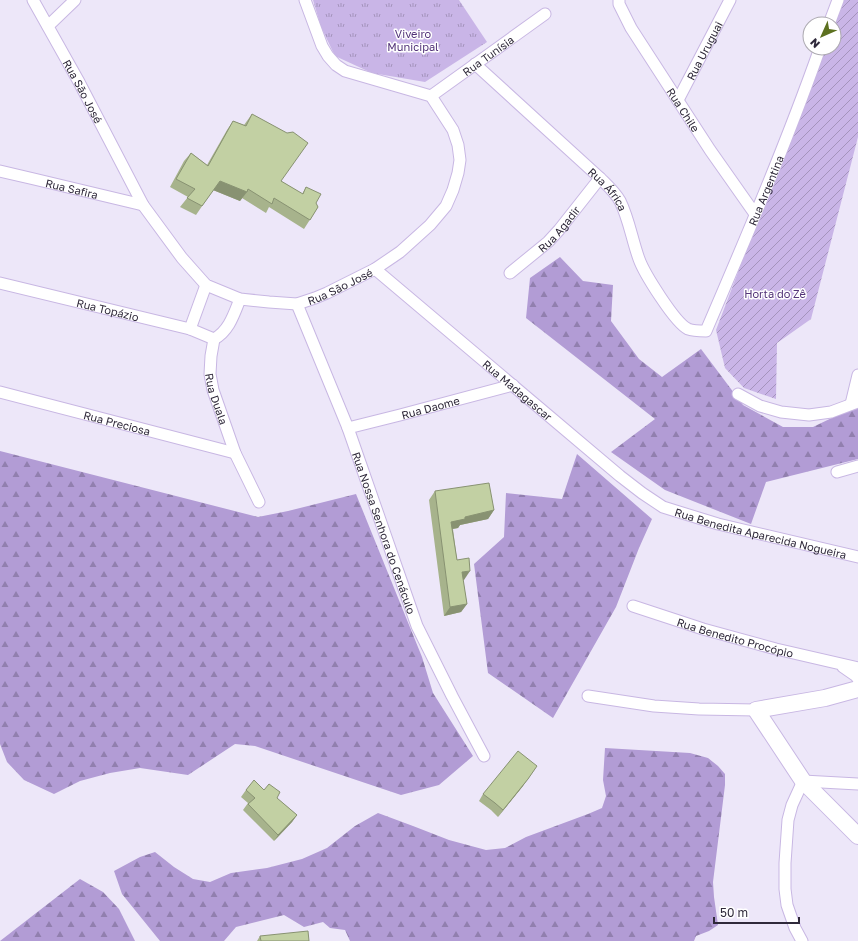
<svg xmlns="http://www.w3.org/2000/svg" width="858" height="941" viewBox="0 0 858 941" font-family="'Golos Text',sans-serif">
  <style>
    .forest { fill: url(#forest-firs) }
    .park { fill: url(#park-tufts) }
    .garden { fill: url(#garden-furrows) }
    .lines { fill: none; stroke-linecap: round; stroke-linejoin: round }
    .minor-casing { stroke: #c8b7e3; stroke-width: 13 }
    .secondary-casing { stroke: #c8b7e3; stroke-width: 18 }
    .minor { stroke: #fff; stroke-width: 11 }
    .secondary { stroke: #fff; stroke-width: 16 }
    .wall { fill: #a7b38c }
    .shaded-wall { fill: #889272 }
    .building { fill: #c2d0a3; stroke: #889272 }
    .labels { text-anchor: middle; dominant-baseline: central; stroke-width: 3; stroke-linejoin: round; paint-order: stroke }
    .park-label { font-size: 11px; fill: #533479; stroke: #fff }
    .street-label { font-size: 11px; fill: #2f293a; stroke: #fff }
  </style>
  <defs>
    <pattern id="forest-firs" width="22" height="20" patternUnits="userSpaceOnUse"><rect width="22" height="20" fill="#b29cd5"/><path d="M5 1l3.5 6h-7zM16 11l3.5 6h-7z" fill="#917fae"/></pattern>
    <pattern id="park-tufts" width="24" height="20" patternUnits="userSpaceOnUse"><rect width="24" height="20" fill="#c9b5e7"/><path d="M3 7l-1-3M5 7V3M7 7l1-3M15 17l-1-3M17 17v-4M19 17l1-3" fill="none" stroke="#a493bc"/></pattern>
    <pattern id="garden-furrows" width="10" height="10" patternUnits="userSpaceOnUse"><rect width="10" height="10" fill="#c9b5e7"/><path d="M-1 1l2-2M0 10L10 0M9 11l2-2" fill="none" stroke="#a493bc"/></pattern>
  </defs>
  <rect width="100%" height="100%" fill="#ede7f9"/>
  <g class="forest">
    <polygon points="560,257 583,281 613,285 611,321 639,359 662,377 701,349 743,405 783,427 813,427 842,413 858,407 858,459 766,482 751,524 665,490 611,452 655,419 526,318 530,278"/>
    <polygon points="0,451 258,517 288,511 356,494 422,657 433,693 473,756 439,785 401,795 255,746 235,744 188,775 140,768 110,773 80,781 54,794 24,780 7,762 0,744"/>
    <polygon points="577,454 652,519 639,548 616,607 553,718 488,673 474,564 504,537 506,493 562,499"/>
    <polygon points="605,748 690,753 708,758 718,766 725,774 725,785 713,882 714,897 718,925 709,931 696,936 694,941 350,941 345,930 330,928 323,922 304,927 284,915 236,927 224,941 160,941 122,894 114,871 140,857 155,852 174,867 193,879 210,882 231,873 267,868 302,859 327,848 355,826 378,813 413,826 449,840 486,850 505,848 526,837 588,814 602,808 606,796 603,780"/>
    <polygon points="80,879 103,892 119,909 135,941 0,941"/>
  </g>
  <polygon class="park" points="313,0 459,0 487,42 425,82 372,73 335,56 321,27"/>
  <polygon class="garden" points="843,0 858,0 858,137 811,319 777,343 776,399 744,388 725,368 716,330 780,162 824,48 834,48 834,24"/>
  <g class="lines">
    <g class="minor-casing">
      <g id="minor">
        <path id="s1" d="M 33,0 L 79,82 L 143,205 L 182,258 L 206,285 L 240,299 L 269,302 L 297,304 L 315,298 L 327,293 L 375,269 L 400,252 L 430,225 L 446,206 L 453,190 L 458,173 L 460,160 L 458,145 L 453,130 L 431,96 L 345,71 L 336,65 L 328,56 L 322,46 L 305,0"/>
        <path id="s2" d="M 619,0 L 619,4 L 631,28 L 710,150 L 755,214"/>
        <polyline points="829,24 838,0"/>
        <polyline points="48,26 75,0"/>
        <path id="s3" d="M 475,64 L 600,178 C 607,185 615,192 620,201 C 629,219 632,240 639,259 C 644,273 675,323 688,329 C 693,331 700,331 706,331 C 746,238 786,144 820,48"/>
        <path id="s4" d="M 431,96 L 545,14"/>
        <path id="s5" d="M 678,100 L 730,0"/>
        <path id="s6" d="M 0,171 L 34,179 L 143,205"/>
        <path id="s7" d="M 375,269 L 620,476 L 642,493 L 663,507 L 679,512 L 718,524 L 858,557"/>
        <path id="s8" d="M 510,273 L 548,242 L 559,230 L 600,178"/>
        <path id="s9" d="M 0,283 L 190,329 L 214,339"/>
        <path id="s10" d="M 297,304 L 348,428 L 417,626 L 452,696 L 484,756"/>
        <polyline points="190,329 206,285"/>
        <path id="s11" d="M 214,339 L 211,356 L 210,374 L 213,390 L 235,453 L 259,502"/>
        <path d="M 214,339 C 229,331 234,314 240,299"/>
        <path id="s12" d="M 0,392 L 235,453"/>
        <polyline points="738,394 760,406 781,412 809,415 831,412 858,402"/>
        <polyline points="851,404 858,375"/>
        <path id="s13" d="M 348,428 L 400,415 L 513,385"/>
        <polyline points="837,472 858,466"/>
        <path id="s14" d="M 633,606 L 703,629 L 776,649 L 858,668"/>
        <polyline points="843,667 856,676 858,679"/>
        <polyline points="588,696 654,706 699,709 756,710"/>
        <polyline points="802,941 795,928 787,905 785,889 785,863 788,820 792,805 803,781 858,784"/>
      </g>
    </g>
    <g class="secondary-casing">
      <polyline id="secondary" points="858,689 825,698 756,710 803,781 858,836"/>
    </g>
    <use href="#minor" class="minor"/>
    <use href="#secondary" class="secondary"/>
  </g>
  <g class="wall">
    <polygon points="252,114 281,181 302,194 306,187 318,207 304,229 269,207 266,213 242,198 240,201 213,190 196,215 180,207 188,197 170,187 184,161 191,153 207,165 227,130 233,121 244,125"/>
    <polygon points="435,491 494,510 488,519 460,525 458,528 453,529 457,560 464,580 463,580 467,604 461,612 444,616 429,500"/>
    <polygon points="523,786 498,817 491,810 479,801 483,794"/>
    <polygon points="246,790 264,790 277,798 297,815 292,822 274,841 243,810 248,803 241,797"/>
    <polygon points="260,936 261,941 257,941"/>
  </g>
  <g class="shaded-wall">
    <polygon points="220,181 247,192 240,201 213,190"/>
    <polygon points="494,510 488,519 460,525 458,528 445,530 451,522 465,517"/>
    <polygon points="470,571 464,580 456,580 462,572"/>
    <polygon points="467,604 461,612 444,616 450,607"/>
    <polygon points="537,766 523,786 498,817 503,810"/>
    <polygon points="297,815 292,822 274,841 278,835"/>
  </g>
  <g class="building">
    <polygon points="252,114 287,133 293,132 308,143 281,181 303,194 306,187 321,194 316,203 318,207 310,220 274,198 272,204 248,189 247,192 220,181 202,206 187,198 195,189 176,179 191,153 208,166 233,121 246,126"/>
    <polygon points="489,483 494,510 465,517 465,519 451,522 457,560 469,558 470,571 462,572 467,604 450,607 435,491"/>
    <polygon points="518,751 537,766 528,779 503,810 495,803 483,794"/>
    <polygon points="254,780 264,790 269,784 280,792 277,798 297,815 278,835 248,804 255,798 246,790"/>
    <polygon points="308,931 309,941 261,941 260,936"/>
  </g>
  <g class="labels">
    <g class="park-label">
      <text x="413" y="33">Viveiro<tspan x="413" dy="13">Municipal</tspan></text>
      <text x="775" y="293">Horta do Zê</text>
    </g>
    <g class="street-label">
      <text stroke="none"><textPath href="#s5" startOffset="56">Rua Uruguai</textPath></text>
      <text stroke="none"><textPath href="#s4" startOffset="70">Rua Tunísia</textPath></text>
      <text stroke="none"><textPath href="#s1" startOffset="104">Rua São José</textPath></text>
      <text stroke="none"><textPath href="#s2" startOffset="128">Rua Chile</textPath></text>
      <text stroke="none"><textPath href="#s6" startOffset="74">Rua Safira</textPath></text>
      <text stroke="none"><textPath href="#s3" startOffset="183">Rua África</textPath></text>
      <text stroke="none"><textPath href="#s3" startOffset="518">Rua Argentina</textPath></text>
      <text stroke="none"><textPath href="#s8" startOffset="66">Rua Agadir</textPath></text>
      <text stroke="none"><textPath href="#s1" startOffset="475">Rua São José</textPath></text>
      <text stroke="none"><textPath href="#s9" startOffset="111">Rua Topázio</textPath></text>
      <text stroke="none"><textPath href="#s7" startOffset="187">Rua Madagascar</textPath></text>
      <text stroke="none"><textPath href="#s11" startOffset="61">Rua Duala</textPath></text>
      <text stroke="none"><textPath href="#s13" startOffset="85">Rua Daome</textPath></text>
      <text stroke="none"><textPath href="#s12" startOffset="121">Rua Preciosa</textPath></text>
      <text stroke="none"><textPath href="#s7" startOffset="475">Rua Benedita Aparecida Nogueira</textPath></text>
      <text stroke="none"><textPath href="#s10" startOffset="245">Rua Nossa Senhora do Cenáculo</textPath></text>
      <text stroke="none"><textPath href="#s14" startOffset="107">Rua Benedito Procópio</textPath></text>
    </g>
  </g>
  <g transform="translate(822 36) rotate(225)"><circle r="19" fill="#ffffff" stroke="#aca9b0"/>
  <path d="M0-3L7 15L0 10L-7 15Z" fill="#5d7120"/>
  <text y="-6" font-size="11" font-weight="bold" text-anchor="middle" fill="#2f293a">N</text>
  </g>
  <path d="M714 917v6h85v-6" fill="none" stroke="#2f293a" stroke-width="2"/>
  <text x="720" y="917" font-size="12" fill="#2f293a" stroke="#ffffff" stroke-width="3" paint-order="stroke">50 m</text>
</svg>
